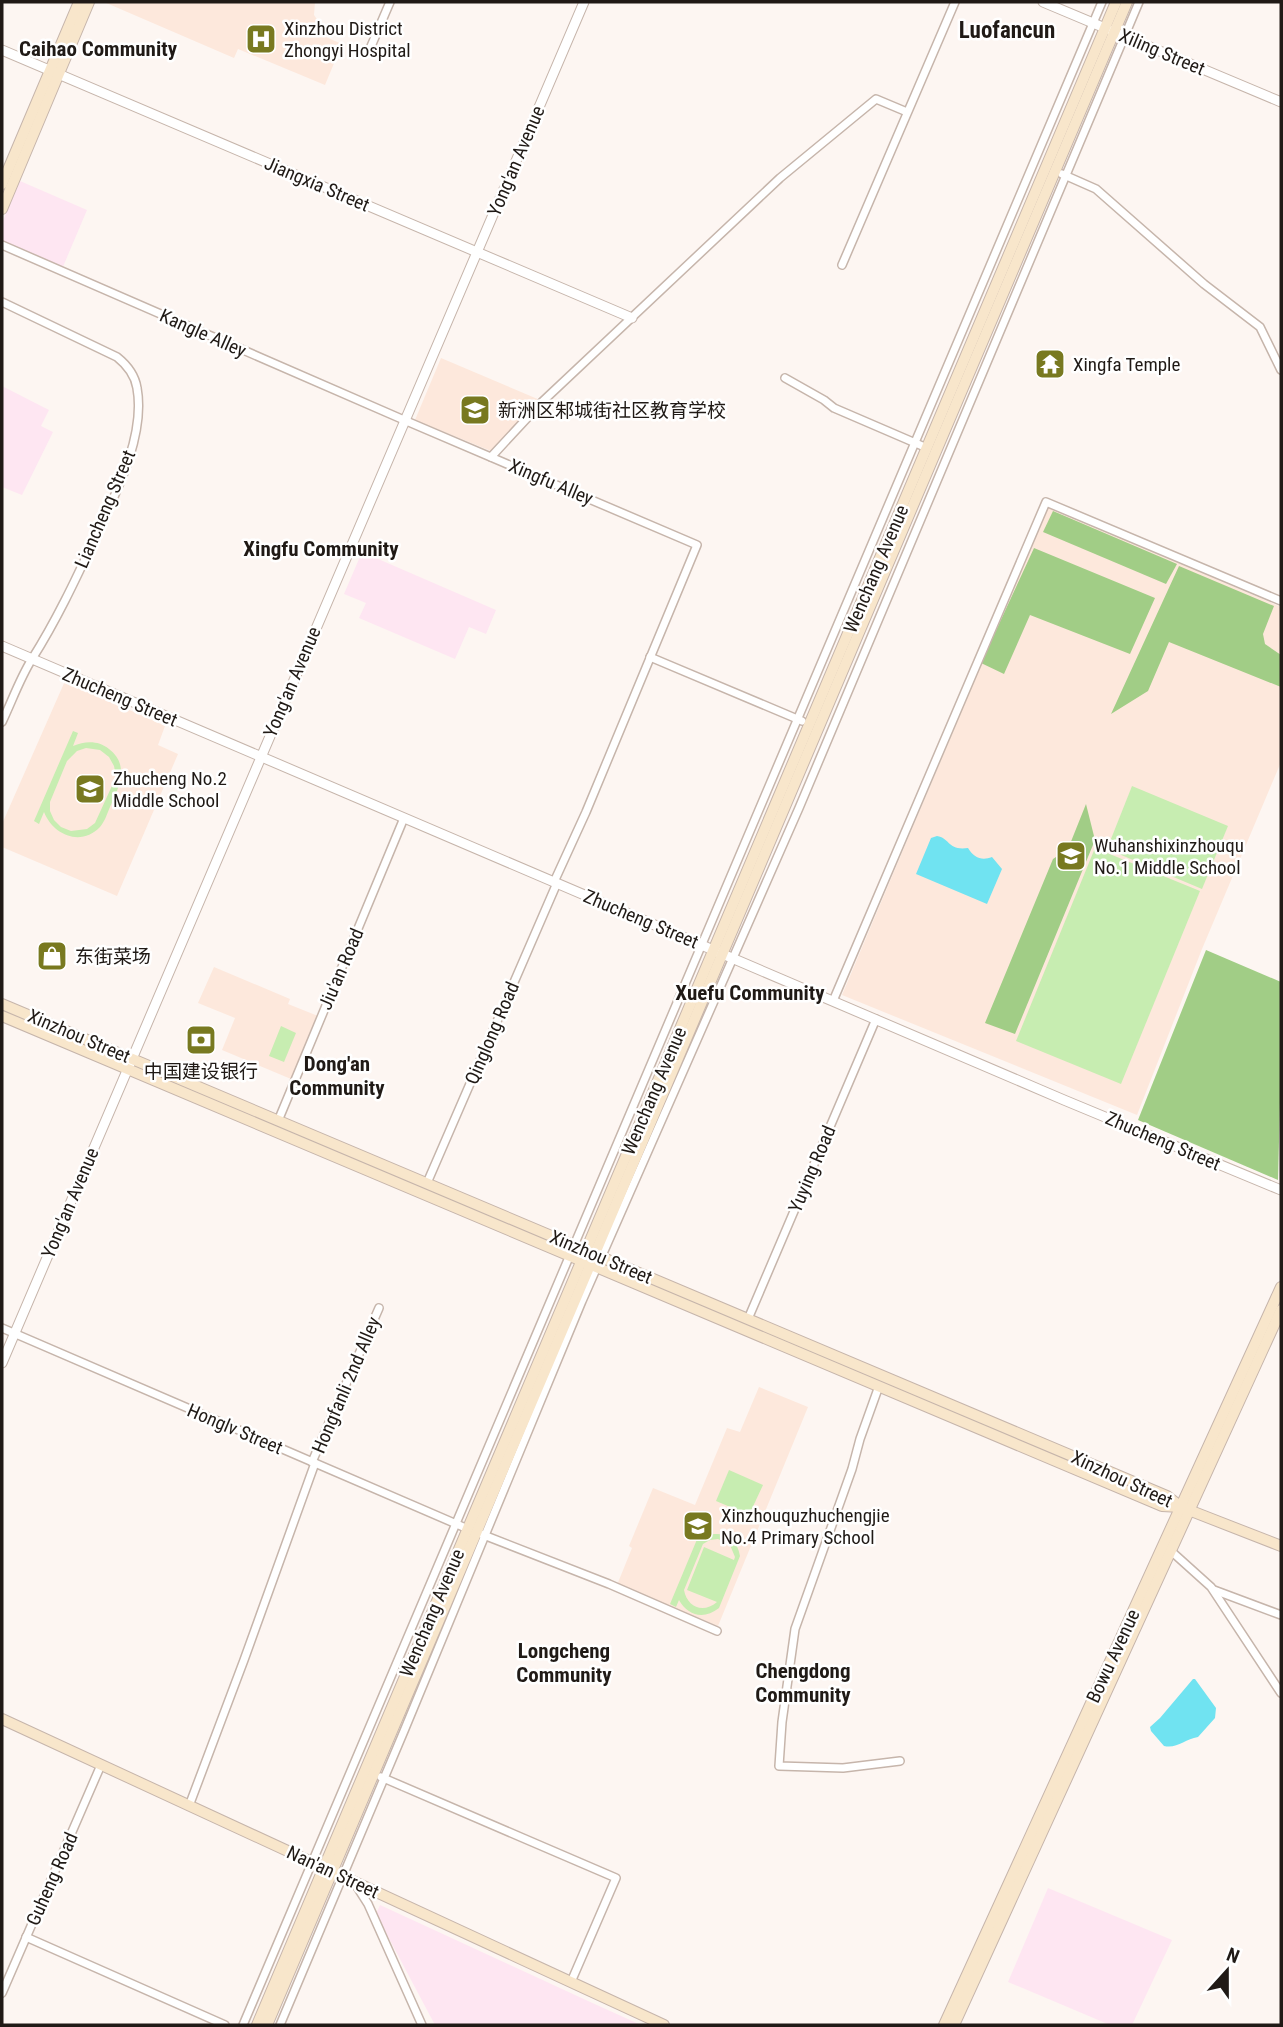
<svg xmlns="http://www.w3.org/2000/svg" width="1283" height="2027" viewBox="0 0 1283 2027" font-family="'Roboto Condensed','Noto Sans SC',sans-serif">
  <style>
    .commercial { fill: #fee6f2 }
    .built { fill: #fde8dc }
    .green { fill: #c7edb1; fill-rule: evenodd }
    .forest { fill: #a1cd86 }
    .water { fill: #70e3f1 }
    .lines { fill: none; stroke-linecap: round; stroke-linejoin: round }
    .minor-casing { stroke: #c6b5ab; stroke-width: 10 }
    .tertiary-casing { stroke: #c6b5ab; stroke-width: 11 }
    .secondary-casing { stroke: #c6b5ab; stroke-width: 12 }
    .minor { stroke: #fff; stroke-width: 7 }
    .tertiary { stroke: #fff; stroke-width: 9 }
    .secondary { stroke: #f8e6cb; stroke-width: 10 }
    .labels { text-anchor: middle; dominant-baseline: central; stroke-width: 5; stroke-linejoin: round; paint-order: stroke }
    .poi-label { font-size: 19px; fill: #201a16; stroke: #fff; text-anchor: start }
    .street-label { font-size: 19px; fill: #201a16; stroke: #fff }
    .neighbourhood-label { font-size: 21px; font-weight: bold; fill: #201a16; stroke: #fff }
    .quarter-label { font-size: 23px; font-weight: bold; fill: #201a16; stroke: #fff }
  </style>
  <rect width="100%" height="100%" fill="#fdf6f2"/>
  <g class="commercial">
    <polygon points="20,181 87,210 62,269 2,243 2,223"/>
    <polygon points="2,386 49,410 41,426 53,432 22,495 2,487"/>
    <polygon points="362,552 496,610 486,634 469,627 455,659 359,618 366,603 344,594"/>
    <polygon points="1048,1888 1172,1940 1132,2025 1110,2025 1008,1982"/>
    <polygon points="380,1905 588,2001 641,2025 435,2025 376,1914"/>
  </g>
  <g class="built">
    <polygon points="104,2 315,2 314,15 323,28 321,35 342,44 325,85 238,49 234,58"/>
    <polygon points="441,358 540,400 491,451 415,420"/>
    <polygon points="1048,506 1281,607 1281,762 1202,949 1137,1115 842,995"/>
    <polygon points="65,681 165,726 158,745 178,754 117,896 2,847 2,824"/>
    <polygon points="214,967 290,999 288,1004 318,1016 291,1079 222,1050 235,1018 198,1003"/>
    <polygon points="759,1387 808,1407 718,1626 617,1585 632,1548 629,1546 653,1488 695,1505 727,1428 740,1432"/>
  </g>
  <g class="green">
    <path d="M 73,731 L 78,733 L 73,746 C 85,741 98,740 109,749 C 130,765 119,787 110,807 C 107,814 105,821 100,827 C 81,847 53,835 44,812 L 39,824 L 34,821 ZM 86,748 L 100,750 L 109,757 L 114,766 L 116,777 L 95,823 L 87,829 L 71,831 L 61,827 L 54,820 L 50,811 L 50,802 L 67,761 L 77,751 Z"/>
    <polygon points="1132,786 1228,826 1202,889 1107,849"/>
    <polygon points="1095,848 1200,891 1121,1084 1016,1041"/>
    <polygon points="281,1026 296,1033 284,1062 269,1056"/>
    <polygon points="729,1470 763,1485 749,1515 716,1501"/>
    <path d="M 703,1525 L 709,1527 L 706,1536 C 723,1530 737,1538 740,1556 L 719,1608 C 704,1620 688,1616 679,1600 L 676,1607 L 670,1604 ZM 718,1539 L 730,1545 L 735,1557 L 734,1560 L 704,1547 L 687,1590 L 717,1602 C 703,1614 687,1607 684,1590 L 703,1544 L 710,1540 Z"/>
  </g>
  <g class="forest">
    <polygon points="1053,511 1177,564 1166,584 1043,532"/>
    <polygon points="1034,548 1155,598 1130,654 1030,615 1004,674 981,663"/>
    <polygon points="1179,566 1274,606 1263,634 1265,644 1281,655 1281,687 1169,642 1148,691 1111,714"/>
    <polygon points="1086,804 1095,840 1015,1034 985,1023 1053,859 1068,849"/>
    <polygon points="1206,950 1281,982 1281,1063 1278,1180 1138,1120"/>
  </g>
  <g class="water">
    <path d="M 937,836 C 950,838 948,851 968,848 C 974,858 982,861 992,857 L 1002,869 L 987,904 L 916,874 L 931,838 Z"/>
    <path d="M 1193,1679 L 1195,1679 L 1216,1708 L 1215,1718 L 1198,1737 C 1185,1739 1177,1749 1164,1746 L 1151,1731 L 1150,1727 L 1160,1718 Z"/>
  </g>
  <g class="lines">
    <g class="minor-casing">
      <g id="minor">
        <polyline points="369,51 390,2"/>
        <polyline points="1062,174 1096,189 1204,284 1260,327 1281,370"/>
        <polyline points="2,245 404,420 697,545 586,812 554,882"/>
        <polyline points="842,265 955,2"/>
        <path d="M 2,302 L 117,357 C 127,365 135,375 137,388 C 146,437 114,497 94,540 C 75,581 56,621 32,659 C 20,678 12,701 2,722"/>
        <polyline points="785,378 824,400 834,408 927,448"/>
        <polyline points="491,457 542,402 780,178 876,99 907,112"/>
        <polyline points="650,657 802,721"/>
        <polyline points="833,1001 1046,502 1281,601"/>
        <polyline points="278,1121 404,818"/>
        <polyline points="427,1183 557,883"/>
        <polyline points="748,1319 876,1019"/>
        <polyline points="2,1328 468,1529"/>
        <polyline points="879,1386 860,1439 852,1469 795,1629 782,1722 779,1766 843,1768 900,1761"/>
        <polyline points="312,1462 379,1308"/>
        <polyline points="481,1534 609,1584 717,1631"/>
        <polyline points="1171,1551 1211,1587 1281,1693"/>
        <polyline points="1214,1590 1281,1615"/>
        <polyline points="381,1777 616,1878 571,1982"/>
        <polyline points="189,1806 244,1660 315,1463"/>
        <polyline points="354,1882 368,1904 422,2025"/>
        <polyline points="26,1937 225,2025"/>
        <polyline points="2,1993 101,1765"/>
        <polyline points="243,2025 1102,2"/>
        <polyline points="280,2025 404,1731 582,1301 799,808 1139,2"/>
      </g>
    </g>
    <g class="tertiary-casing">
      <g id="tertiary">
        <polyline points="1043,2 1281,102"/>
        <polyline points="2,50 632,318"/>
        <polyline points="2,646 1064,1100 1281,1190"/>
        <polyline points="2,1363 584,2"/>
      </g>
    </g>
    <g class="secondary-casing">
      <g id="secondary">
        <polyline points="2,184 79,2"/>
        <polyline points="2,209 89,2"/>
        <polyline points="2,1004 1167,1496 1181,1507 1281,1546"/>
        <polyline points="2,1016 1162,1506 1181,1507"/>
        <polyline points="2,1719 664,2025"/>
        <polyline points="257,2025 1116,2"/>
        <polyline points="267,2025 1127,2"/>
        <polyline points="944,2025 1281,1287"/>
        <polyline points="954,2025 1281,1310"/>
      </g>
    </g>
    <use href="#minor" class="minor"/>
    <use href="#tertiary" class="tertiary"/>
    <use href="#secondary" class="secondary"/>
  </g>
  <defs>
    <g id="hospital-square" transform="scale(1.575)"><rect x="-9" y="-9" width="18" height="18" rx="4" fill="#787920" stroke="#fff"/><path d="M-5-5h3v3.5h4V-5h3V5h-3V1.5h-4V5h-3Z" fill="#fff"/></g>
    <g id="temple-square" transform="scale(1.575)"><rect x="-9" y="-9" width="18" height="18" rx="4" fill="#787920" stroke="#fff"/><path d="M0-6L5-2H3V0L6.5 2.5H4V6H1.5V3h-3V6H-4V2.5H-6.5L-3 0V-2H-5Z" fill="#fff"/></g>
    <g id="school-square" transform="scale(1.575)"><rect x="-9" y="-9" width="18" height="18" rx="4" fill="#787920" stroke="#fff"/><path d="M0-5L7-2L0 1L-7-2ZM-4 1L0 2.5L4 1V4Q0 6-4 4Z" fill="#fff"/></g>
    <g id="shop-square" transform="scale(1.575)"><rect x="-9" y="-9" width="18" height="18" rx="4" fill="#787920" stroke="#fff"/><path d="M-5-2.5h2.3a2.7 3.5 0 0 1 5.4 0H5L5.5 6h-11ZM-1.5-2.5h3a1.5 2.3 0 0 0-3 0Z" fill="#fff"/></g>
    <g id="bank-square" transform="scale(1.575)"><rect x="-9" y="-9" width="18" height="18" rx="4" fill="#787920" stroke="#fff"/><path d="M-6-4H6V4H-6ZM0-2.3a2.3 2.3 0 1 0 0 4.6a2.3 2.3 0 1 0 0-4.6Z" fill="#fff"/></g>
  </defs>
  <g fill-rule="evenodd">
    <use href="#hospital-square" x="261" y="39"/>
    <use href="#temple-square" x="1050" y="364"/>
    <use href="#school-square" x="475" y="410"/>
    <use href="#school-square" x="90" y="789"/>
    <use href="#school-square" x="1071" y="856"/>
    <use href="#shop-square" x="52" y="956"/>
    <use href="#bank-square" x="201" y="1040"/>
    <use href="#school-square" x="698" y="1526"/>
  </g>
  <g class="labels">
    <g class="poi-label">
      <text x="284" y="28">Xinzhou District<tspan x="284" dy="22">Zhongyi Hospital</tspan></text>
      <text x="1073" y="364">Xingfa Temple</text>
      <text x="498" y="410">新洲区邾城街社区教育学校</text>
      <text x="113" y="778">Zhucheng No.2<tspan x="113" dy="22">Middle School</tspan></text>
      <text x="1094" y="845">Wuhanshixinzhouqu<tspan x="1094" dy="22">No.1 Middle School</tspan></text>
      <text x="75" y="956">东街菜场</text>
      <text x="201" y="1071" text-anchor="middle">中国建设银行</text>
      <text x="721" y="1515">Xinzhouquzhuchengjie<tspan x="721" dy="22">No.4 Primary School</tspan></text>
    </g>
    <g class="street-label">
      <text transform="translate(1162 52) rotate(23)">Xiling Street</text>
      <text transform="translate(516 161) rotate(-67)">Yong'an Avenue</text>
      <text transform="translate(317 184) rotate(23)">Jiangxia Street</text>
      <text transform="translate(203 333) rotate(24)">Kangle Alley</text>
      <text transform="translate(551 482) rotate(23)">Xingfu Alley</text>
      <text transform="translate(105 509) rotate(-67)">Liancheng Street</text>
      <text transform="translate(876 569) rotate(-67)">Wenchang Avenue</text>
      <text transform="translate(292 682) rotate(-67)">Yong'an Avenue</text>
      <text transform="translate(120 697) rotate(23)">Zhucheng Street</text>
      <text transform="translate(641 919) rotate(23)">Zhucheng Street</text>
      <text transform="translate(341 969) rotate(-67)">Jiu'an Road</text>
      <text transform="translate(492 1033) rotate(-67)">Qinglong Road</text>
      <text transform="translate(79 1036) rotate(23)">Xinzhou Street</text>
      <text transform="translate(654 1091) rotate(-67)">Wenchang Avenue</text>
      <text transform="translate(1163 1141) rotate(23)">Zhucheng Street</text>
      <text transform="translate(812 1169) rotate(-67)">Yuying Road</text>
      <text transform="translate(70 1203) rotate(-67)">Yong'an Avenue</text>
      <text transform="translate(601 1257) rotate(23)">Xinzhou Street</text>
      <text transform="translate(346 1385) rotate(-67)">Hongfanli 2nd Alley</text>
      <text transform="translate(235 1429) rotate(23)">Honglv Street</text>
      <text transform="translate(1122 1479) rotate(25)">Xinzhou Street</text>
      <text transform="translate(432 1613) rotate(-67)">Wenchang Avenue</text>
      <text transform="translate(1113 1656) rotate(-65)">Bowu Avenue</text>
      <text transform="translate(333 1872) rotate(25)">Nan'an Street</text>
      <text transform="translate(52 1879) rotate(-66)">Guheng Road</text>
    </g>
    <g class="neighbourhood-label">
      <text x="98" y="49">Caihao Community</text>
      <text x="321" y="549">Xingfu Community</text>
      <text x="750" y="993">Xuefu Community</text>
      <text x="337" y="1064">Dong'an<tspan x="337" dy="24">Community</tspan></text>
      <text x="564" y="1651">Longcheng<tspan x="564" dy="24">Community</tspan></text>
      <text x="803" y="1671">Chengdong<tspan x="803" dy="24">Community</tspan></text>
    </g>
    <g class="quarter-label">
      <text x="1007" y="30">Luofancun</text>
    </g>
  </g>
  <rect width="1283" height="2027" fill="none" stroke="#201a16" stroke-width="7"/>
  <g transform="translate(1227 1971) rotate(21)" stroke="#ffffff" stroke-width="5" paint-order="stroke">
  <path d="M0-5L12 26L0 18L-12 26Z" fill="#201a16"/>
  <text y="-10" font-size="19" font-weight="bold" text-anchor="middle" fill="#201a16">N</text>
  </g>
</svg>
